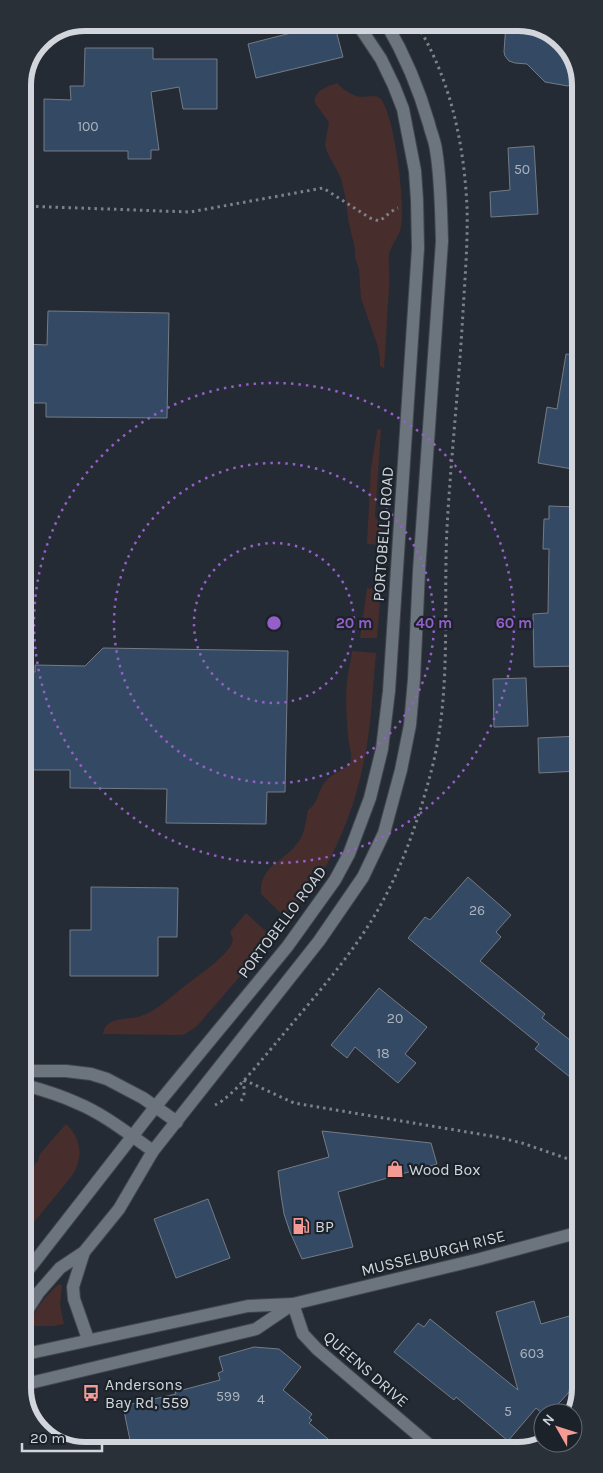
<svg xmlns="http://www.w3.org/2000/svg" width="603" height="1473" viewBox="0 0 603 1473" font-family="Karla,sans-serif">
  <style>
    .green { fill: #472e2c }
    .building { fill: #344a64; stroke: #737b85 }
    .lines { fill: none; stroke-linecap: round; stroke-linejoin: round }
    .minor-casing { stroke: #41464d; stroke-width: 14 }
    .tertiary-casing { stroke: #41464d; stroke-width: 14 }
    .secondary-casing { stroke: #41464d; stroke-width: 14 }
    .path { stroke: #7d8289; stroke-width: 3; stroke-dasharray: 2.5 4; stroke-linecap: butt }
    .minor { stroke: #6c747d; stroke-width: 12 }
    .tertiary { stroke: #6c747d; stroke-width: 12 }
    .secondary { stroke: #6c747d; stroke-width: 12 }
    .ring { fill: none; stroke: #955fc8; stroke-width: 2.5; stroke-dasharray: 2.5 5 }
    .labels { text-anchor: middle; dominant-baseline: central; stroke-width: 4.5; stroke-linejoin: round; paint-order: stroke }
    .number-label { font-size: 14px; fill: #aab3be }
    .street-label { font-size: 16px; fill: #d2d6dc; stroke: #1b222a }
    .poi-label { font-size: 16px; fill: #d2d6dc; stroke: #1b222a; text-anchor: start }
    .rim { fill: none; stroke: #d2d6dc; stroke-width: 6 }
    .centre { fill: #955fc8; stroke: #1b222a; stroke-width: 2.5 }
    .ring-label { font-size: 15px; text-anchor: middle; font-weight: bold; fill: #955fc8; stroke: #1b222a; stroke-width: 4.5; stroke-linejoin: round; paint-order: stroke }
  </style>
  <rect width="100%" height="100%" fill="#252b34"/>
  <g class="green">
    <path d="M 337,83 C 343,90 353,96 362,97 C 369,97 375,94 381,99 C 395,118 405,202 401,226 C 400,236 391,245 389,254 C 388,265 390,277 389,288 C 387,315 386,341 384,368 L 380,366 L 380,359 L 378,347 L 361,298 L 359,269 L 355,257 L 355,249 L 348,219 L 346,200 L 341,178 L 327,152 L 325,144 L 329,122 L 315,103 C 314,90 327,87 337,83 Z"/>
    <polygon points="381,429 375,516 382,531 383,545 367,544 371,468 377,432 377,430"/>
    <polygon points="367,588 381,589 377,638 360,638"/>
    <path d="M 352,651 L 376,653 C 373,683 372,714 367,744 C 360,790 344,837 320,876 C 310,891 298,905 287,919 L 261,894 C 259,865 285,862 299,841 C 305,833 306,820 308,810 C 318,803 317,795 323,785 C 331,772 345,771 350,763 C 354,756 348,744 348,736 C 347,719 345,699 347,682 C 348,672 351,661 352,651 Z"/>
    <path d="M 246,913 L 273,938 L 197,1026 L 185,1034 L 181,1035 L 103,1034 C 106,1015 127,1021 141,1016 C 158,1010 172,996 186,985 C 200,974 220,961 230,947 C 232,944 232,942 233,939 L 230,932 Z"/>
    <path d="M 66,1124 C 82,1139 84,1159 71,1177 L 25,1233 L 25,1176 L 38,1161 L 40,1154 Z"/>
    <path d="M 59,1284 L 62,1285 L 60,1305 L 64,1324 L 53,1326 L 31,1326 L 30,1324 C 34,1309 47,1295 59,1284 Z"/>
  </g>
  <g class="building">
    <polygon points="330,23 334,23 343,57 256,78 248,44"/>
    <polygon points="506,23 513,23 522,33 531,26 556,36 577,65 577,78 568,86 545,82 527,64 515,63 509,61 505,56 504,52"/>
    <polygon points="85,48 153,48 153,59 217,59 217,109 183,109 179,87 151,92 159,150 151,150 151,159 128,159 128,151 44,151 44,99 71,100 70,86 84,86"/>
    <polygon points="534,146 538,214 491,217 490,192 510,190 508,148"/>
    <polygon points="48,311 169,313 167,418 46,417 46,403 23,403 23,344 47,345"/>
    <polygon points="566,354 578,355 578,470 538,463 547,407 557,409"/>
    <polygon points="549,506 578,507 579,597 576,597 579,666 534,667 533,614 548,613 549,549 543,549 544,519 549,519"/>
    <polygon points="103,648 288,651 285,792 267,792 266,824 166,823 167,789 70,788 70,770 24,770 24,672 35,672 35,665 85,666"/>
    <polygon points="526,678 528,726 494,727 493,679"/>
    <polygon points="579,736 579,771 539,773 538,738"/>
    <polygon points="468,877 511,915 496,932 501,937 480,961 545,1014 542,1018 580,1048 580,1085 535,1049 539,1044 408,938 425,917 430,920"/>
    <polygon points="91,887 178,888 177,937 158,937 158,976 70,976 70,930 91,930"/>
    <polygon points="379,988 427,1027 405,1054 416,1063 398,1083 355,1047 347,1058 331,1045"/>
    <polygon points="322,1131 431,1143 437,1164 338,1192 353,1247 302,1259 290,1232 284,1214 281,1195 278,1171 329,1157"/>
    <polygon points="208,1199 230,1258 176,1278 154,1219"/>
    <polygon points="534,1301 541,1324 580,1313 580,1388 570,1391 550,1413 543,1414 536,1408 508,1441 456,1397 454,1400 394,1352 418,1323 424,1327 430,1319 518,1390 496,1312"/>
    <polygon points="254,1347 279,1349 301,1367 283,1390 312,1414 309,1418 312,1420 309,1423 340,1449 132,1450 123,1406 176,1394 175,1392 220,1380 218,1373 223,1371 219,1357"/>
  </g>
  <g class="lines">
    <g class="minor-casing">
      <g id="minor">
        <polyline points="25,1072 33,1071 66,1071 91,1074 107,1079 143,1098 177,1122"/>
        <path d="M 25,1085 C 43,1090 60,1095 77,1103 C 104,1114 130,1135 153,1151"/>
      </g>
    </g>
    <g class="tertiary-casing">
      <polyline id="tertiary" points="293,1304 303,1334 317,1349 433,1448"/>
    </g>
    <g class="secondary-casing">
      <g id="secondary">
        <polyline points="84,1252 73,1287 74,1299 88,1339"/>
        <polyline points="25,1274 156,1106 287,947 335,880 349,854 370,798 382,749 389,691 418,248 417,200 415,171 403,109 394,86 381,59 357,23"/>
        <path d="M 26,1312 L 39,1292 L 60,1268 L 84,1252 L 119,1209 L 153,1151 L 319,941 L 363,877 L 384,833 L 401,770 L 410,725 L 414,679 L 419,571 L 442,241 C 441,211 441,180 436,150 C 435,141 431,133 429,124 C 419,89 404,54 386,23"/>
        <polyline points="26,1354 248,1306 293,1304 480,1259 580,1232"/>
        <polyline points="26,1384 256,1329 293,1304"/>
      </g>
    </g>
    <g class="path">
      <path d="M 23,206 L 190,212 L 323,188 L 370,218 L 379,221 C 386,217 390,211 398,208"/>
      <polyline points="244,1080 294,1103 497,1137 522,1143 580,1163"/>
      <polyline points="241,1101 244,1096 244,1081"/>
      <path d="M 215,1105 C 233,1097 262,1059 276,1043 C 308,1004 343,966 370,923 C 399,877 417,825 431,772 C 452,694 443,608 447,528 C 451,456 459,384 463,312 C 465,277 468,242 467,207 C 464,142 450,78 416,23"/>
    </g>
    <use href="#minor" class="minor"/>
    <use href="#tertiary" class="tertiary"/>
    <use href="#secondary" class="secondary"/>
  </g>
  <g class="ring">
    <circle cx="274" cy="623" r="80"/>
    <circle cx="274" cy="623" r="160"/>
    <circle cx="274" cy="623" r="240"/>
  </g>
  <defs>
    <g id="shop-bare" transform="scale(1.35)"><path d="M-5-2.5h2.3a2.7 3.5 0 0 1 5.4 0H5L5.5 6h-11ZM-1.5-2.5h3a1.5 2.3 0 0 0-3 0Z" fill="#f59b96" stroke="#1b222a" stroke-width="2.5" paint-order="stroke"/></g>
    <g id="fuel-bare" transform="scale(1.35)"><path d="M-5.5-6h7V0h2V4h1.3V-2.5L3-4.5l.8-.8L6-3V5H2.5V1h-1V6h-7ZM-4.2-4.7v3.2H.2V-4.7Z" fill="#f59b96" stroke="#1b222a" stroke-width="2.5" paint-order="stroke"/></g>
    <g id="bus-bare" transform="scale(1.35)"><path d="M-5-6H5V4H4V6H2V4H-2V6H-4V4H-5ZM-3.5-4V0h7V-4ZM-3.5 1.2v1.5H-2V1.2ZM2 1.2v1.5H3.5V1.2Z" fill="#f59b96" stroke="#1b222a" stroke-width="2.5" paint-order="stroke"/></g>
  </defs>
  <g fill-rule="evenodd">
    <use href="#shop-bare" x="395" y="1169"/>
    <use href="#fuel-bare" x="301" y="1226"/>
    <use href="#bus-bare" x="91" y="1393"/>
  </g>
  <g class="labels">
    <g class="number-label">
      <text x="88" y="126">100</text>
      <text x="522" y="169">50</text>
      <text x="477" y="910">26</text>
      <text x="395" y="1018">20</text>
      <text x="383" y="1053">18</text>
      <text x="532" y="1353">603</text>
      <text x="228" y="1396">599</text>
      <text x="261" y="1399">4</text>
      <text x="508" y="1411">5</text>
    </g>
    <g class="street-label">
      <text transform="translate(383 534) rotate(-86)">PORTOBELLO ROAD</text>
      <text transform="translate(282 922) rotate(-53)">PORTOBELLO ROAD</text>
      <text transform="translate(433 1253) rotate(-14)">MUSSELBURGH RISE</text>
      <text transform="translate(366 1369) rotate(41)">QUEENS DRIVE</text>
    </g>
    <g class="poi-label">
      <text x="409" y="1169">Wood Box</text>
      <text x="315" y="1226">BP</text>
      <text x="105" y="1384">Andersons<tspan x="105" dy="18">Bay Rd, 559</tspan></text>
    </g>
  </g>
  <path d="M0 0H603V1473H0ZM85 31H518A54 54 0 0 1 572 85V1388A54 54 0 0 1 518 1442H85A54 54 0 0 1 31 1388V85A54 54 0 0 1 85 31Z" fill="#2a3038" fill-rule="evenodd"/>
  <path class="rim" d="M85 31H518A54 54 0 0 1 572 85V1388A54 54 0 0 1 518 1442H85A54 54 0 0 1 31 1388V85A54 54 0 0 1 85 31Z"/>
  <circle cx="274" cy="623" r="8" class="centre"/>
  <g class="ring-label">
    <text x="354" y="628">20 m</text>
    <text x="434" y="628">40 m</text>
    <text x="514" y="628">60 m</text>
  </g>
  <g transform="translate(558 1428) rotate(309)"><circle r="24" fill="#1b222a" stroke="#646a71"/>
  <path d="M0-4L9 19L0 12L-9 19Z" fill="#f59b96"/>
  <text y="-8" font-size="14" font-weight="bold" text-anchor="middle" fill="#d2d6dc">N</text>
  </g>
  <path d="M22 1443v8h80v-8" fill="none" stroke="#d2d6dc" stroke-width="2.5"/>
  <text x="30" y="1443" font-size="15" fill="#d2d6dc" stroke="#1b222a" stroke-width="4" paint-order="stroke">20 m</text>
</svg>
